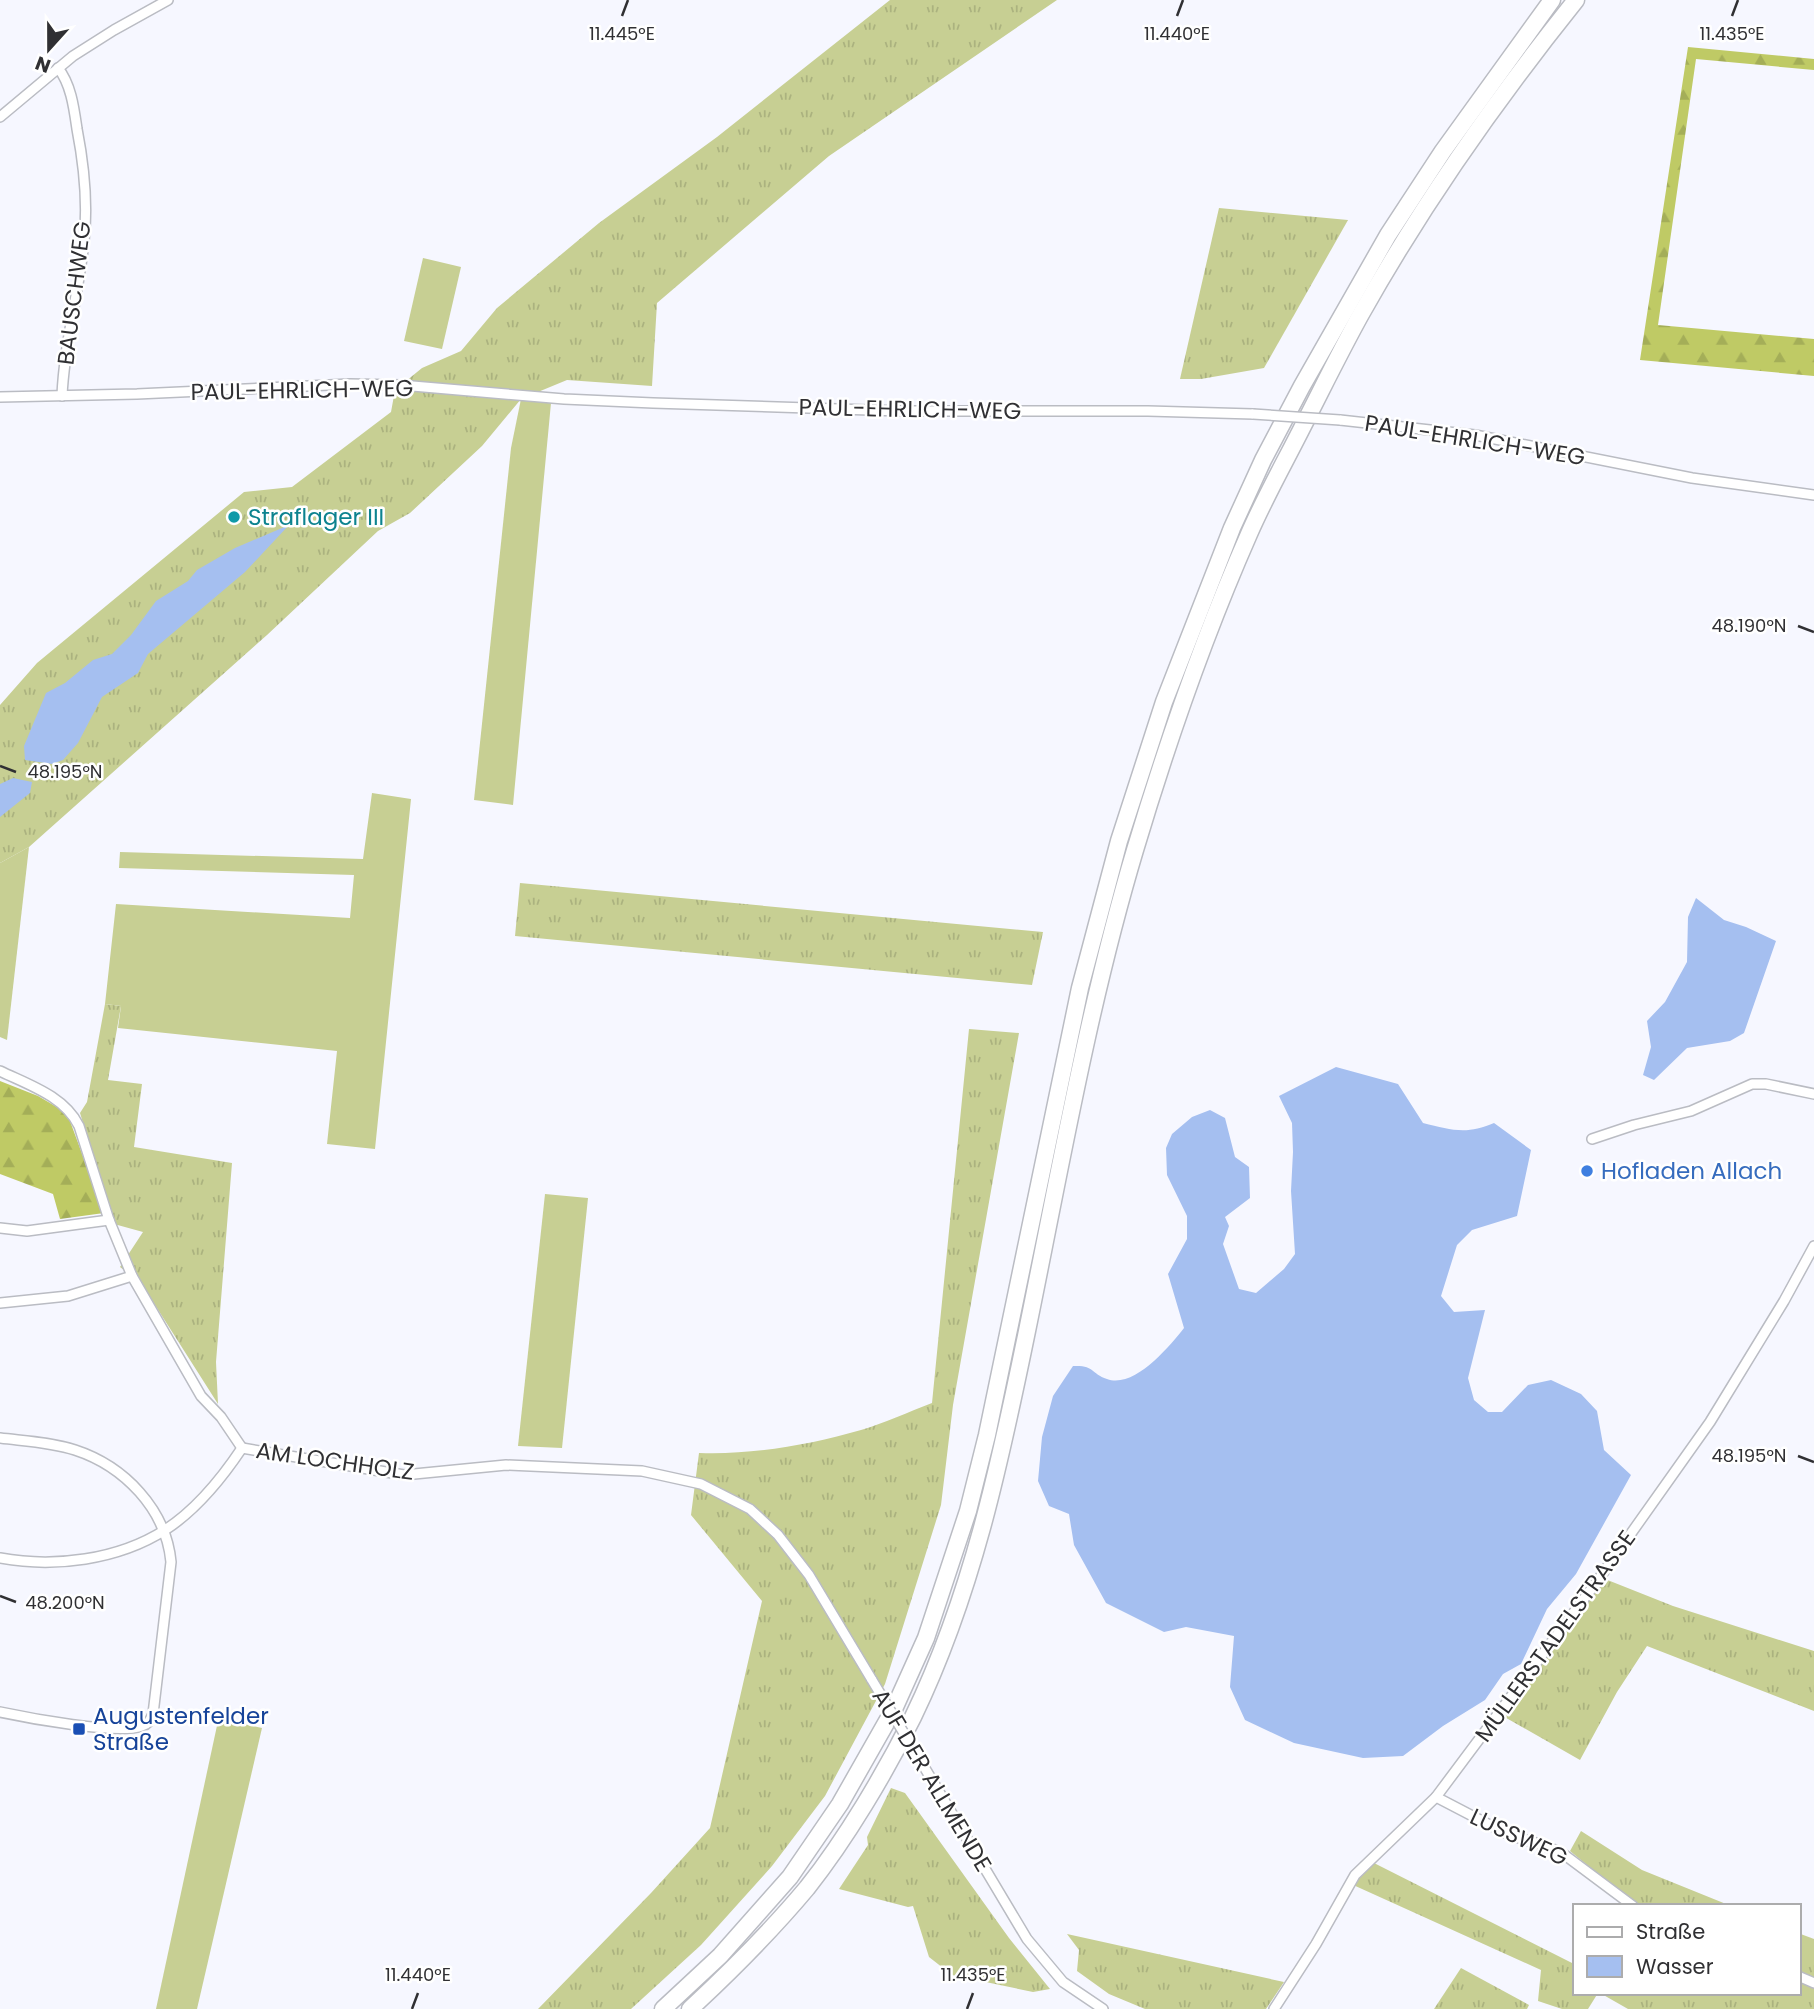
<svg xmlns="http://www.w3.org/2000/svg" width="1814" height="2009" viewBox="0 0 1814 2009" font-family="Poppins,sans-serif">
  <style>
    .grass { fill: url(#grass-tufts) }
    .forest { fill: url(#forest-firs) }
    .garden { fill: #c7cf93 }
    .water { fill: #a5bff0 }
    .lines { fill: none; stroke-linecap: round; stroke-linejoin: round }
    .street-casing { stroke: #babcc3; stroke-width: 12 }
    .highway-casing { stroke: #babcc3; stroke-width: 19 }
    .street { stroke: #fff; stroke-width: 9 }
    .highway { stroke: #fff; stroke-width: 16 }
    .street-bridge-casing { stroke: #babcc3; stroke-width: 12; stroke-linecap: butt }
    .street-bridge { stroke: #fff; stroke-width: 9 }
    .ticks { fill: none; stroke: #303033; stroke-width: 2.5 }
    .culture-dot { fill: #0f9aa8; stroke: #fff; stroke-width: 2.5 }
    .shop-dot { fill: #3f7fe0; stroke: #fff; stroke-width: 2.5 }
    .transit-dot { fill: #1a4fb4; stroke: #fff; stroke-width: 2.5 }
    .labels { text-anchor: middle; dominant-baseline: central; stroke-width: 5; stroke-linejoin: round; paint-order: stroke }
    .street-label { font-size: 23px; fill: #303033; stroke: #fff }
    .culture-label { font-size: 23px; fill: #0d838f; stroke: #fff; text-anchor: start }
    .shop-label { font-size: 23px; fill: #366cbe; stroke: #fff; text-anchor: start }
    .transit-label { font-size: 23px; fill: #164399; stroke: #fff; text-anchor: start }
    .ticks-label { font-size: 18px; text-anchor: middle; fill: #303033; stroke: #fff; stroke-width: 5; stroke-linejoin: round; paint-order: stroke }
  </style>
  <defs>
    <pattern id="grass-tufts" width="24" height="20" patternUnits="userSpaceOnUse" patternTransform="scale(1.75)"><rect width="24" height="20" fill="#c7cf93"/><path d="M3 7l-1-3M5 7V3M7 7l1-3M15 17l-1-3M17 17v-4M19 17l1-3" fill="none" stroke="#abb27f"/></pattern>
    <pattern id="forest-firs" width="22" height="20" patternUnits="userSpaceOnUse" patternTransform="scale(1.75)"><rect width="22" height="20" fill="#bfca65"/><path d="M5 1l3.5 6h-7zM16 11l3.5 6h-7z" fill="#a4ae58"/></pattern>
  </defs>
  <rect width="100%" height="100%" fill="#f6f7ff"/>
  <g class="grass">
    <polygon points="890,0 1057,0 829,156 657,303 652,386 567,380 521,399 482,446 410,513 378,531 267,635 29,847 0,863 0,705 37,663 244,492 292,487 391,412 395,390 422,368 461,351 497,308 599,223 717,137"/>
    <polygon points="1219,208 1348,220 1264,368 1201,379 1180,379"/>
    <polygon points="520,883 1043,932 1032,985 515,936"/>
    <polygon points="105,1004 121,1006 108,1080 142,1084 134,1147 232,1163 216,1362 218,1404 141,1283 120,1267 143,1232 114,1224 80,1113 87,1102"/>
    <path d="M 969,1029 L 1019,1033 L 953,1405 L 941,1505 L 885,1684 L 825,1796 L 772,1866 L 701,1945 L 631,2009 L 538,2009 L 651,1893 L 710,1828 L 762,1601 L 691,1515 L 699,1453 C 752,1455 809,1445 861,1430 C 885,1423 908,1412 932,1403 Z"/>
    <polygon points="1605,1579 1673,1606 1814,1651 1814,1711 1647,1646 1617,1692 1580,1760 1501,1715"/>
    <polygon points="891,1788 905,1793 1009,1938 1050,1989 1033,1992 952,1975 929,1957 913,1906 908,1907 839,1889 868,1845 867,1837"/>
    <polygon points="1581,1831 1642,1870 1731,1906 1642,1906 1632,1902 1570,1851"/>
    <polygon points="1372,1862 1574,1964 1574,1993 1598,1993 1588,2009 1562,2009 1538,2001 1541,1970 1351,1884"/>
    <polygon points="1798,1933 1814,1939 1814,1979 1798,1972"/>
    <polygon points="1067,1934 1284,1982 1266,2009 1145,2009 1109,1994 1077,1971 1079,1950"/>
    <polygon points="1461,1968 1529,2005 1527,2009 1434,2009"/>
    <polygon points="1798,1981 1814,1988 1814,2009 1628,2009 1600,1993 1798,1993"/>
  </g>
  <g class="forest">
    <polygon points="1688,47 1814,59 1814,70 1696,59 1658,325 1814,339 1814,376 1640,360"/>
    <polygon points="0,1081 38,1096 67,1113 104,1213 60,1219 53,1194 0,1174"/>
  </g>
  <g class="garden">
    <polygon points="423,258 461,267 442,349 404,341"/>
    <polygon points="521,399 551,403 513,805 474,800 511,448"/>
    <polygon points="372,793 411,799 375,1149 327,1144 337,1051 118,1028 121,1006 105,1004 116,904 350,918 354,875 119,868 120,852 363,859"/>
    <polygon points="29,847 7,1040 0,1037 0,863"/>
    <polygon points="545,1194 588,1198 562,1448 518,1446"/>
    <polygon points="218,1721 230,1721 262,1728 197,2009 156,2009"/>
  </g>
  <g class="water">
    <polygon points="289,525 245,572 148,654 138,673 102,697 78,743 63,760 52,764 25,760 24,746 46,693 65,683 93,660 112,654 131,635 156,601 188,581 197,570 235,548"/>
    <polygon points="13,778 32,782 30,793 0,817 0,784"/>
    <polygon points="1696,898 1724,920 1746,927 1776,941 1744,1033 1730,1041 1687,1048 1654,1080 1643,1075 1651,1047 1647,1021 1665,1002 1687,962 1688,917"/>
    <path d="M 1336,1067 L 1398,1084 L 1423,1123 C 1451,1130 1467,1135 1494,1123 L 1531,1150 L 1517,1216 L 1472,1230 L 1457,1245 L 1441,1296 L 1454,1312 L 1485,1310 L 1468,1378 L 1474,1400 L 1488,1412 L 1502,1412 L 1528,1385 L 1551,1380 L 1581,1394 L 1597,1411 L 1604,1450 L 1631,1475 L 1576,1574 L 1547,1609 L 1521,1664 L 1503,1674 L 1485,1700 L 1443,1726 L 1403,1756 L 1363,1758 L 1294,1743 L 1245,1720 L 1230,1687 L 1234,1636 L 1186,1627 L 1164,1632 L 1106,1603 L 1074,1545 L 1069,1514 L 1049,1506 L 1038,1481 L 1042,1437 L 1053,1396 L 1073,1366 C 1095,1365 1090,1373 1107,1379 C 1134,1389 1169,1347 1184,1328 L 1168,1274 L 1187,1239 L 1187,1216 L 1167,1175 L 1166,1148 L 1172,1134 L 1192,1117 L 1210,1110 L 1225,1118 L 1235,1157 L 1249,1167 L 1250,1198 L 1225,1217 L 1229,1226 L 1223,1244 L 1239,1289 L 1256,1293 L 1284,1269 L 1295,1254 L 1291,1191 L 1293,1152 L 1292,1123 L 1279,1096 Z"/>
  </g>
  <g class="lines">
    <g class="street-casing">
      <g id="street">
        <path d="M 58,68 C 71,84 74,108 77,129 C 84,165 88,204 84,241 C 79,293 64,344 62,396"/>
        <polyline points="0,117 73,56 114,30 168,0"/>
        <polyline points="0,397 137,394 350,384 401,385 564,399 653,403 900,411 1148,411 1253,414"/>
        <polyline points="1340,420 1475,435 1692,478 1814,495"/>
        <path d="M 0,1071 C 29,1085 64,1096 79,1126 L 109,1220 L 132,1276 L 201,1396 L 221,1417 L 242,1448"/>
        <polyline points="1592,1139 1634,1125 1691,1111 1752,1084 1766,1084 1814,1094"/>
        <polyline points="0,1228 27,1231 109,1220"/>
        <polyline points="0,1303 68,1296 132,1276"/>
        <path d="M 0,1438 C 24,1441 51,1442 75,1450 C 124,1466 166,1509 171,1562 L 153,1714 C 150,1720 149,1724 142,1726 C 118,1735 28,1718 0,1712"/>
        <polyline points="242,1448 404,1475 506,1465 642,1471 701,1484 750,1509 778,1535 809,1575 872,1680"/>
        <path d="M 0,1558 C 54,1568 118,1560 165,1530 C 196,1510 222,1478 242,1448"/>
        <polyline points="923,1765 1027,1939 1063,1982 1103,2009"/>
        <polyline points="1436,1797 1509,1835 1543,1845 1562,1853 1633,1906"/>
        <polyline points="1798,1976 1814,1983"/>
        <polyline points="1274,2009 1316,1944 1355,1875 1436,1797 1598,1580 1710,1422 1784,1301 1814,1246"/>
      </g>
    </g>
    <g class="highway-casing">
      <g id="highway">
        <polyline points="663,2009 720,1956 790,1877 840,1804 894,1709 926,1638 968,1511 987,1435 1080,988 1119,841 1164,702 1232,528 1263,460 1302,386 1388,235 1443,151 1552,0"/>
        <path d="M 690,2009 C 731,1971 771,1931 807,1888 C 846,1839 885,1773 913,1717 C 972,1595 1000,1463 1027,1331 C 1060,1170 1088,1007 1135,850 C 1167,743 1204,636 1249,534 C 1265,497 1286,460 1304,424 C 1323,387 1341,350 1361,314 C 1421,207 1499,96 1576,0"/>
      </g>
    </g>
    <use href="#street" class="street"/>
    <use href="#highway" class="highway"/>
    <g class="street-bridge-casing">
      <g id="street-bridge">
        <polyline points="1253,414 1340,420"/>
        <polyline points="872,1680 923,1765"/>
      </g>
    </g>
    <use href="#street-bridge" class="street-bridge"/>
  </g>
  <path class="ticks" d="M 622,16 L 628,0M 1177,16 L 1183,0M 1732,16 L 1738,0M 1798,626 L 1814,632M 0,766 L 16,772M 1798,1456 L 1814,1462M 0,1596 L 16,1602M 412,2009 L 418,1993M 967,2009 L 973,1993"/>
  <circle class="culture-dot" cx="234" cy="517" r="7"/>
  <circle class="shop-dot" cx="1587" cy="1171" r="7"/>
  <rect class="transit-dot" x="72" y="1722" width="14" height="14" rx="3.5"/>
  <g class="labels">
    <g class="street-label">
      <text transform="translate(74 293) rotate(-83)">BAUSCHWEG</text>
      <text transform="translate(302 390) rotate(-1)">PAUL-EHRLICH-WEG</text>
      <text transform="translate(910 409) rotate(1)">PAUL-EHRLICH-WEG</text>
      <text transform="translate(1475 440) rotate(9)">PAUL-EHRLICH-WEG</text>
      <text transform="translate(335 1461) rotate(8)">AM LOCHHOLZ</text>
      <text transform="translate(1555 1636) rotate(-54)">MÜLLERSTADELSTRASSE</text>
      <text transform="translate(932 1780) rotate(59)">AUF DER ALLMENDE</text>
      <text transform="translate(1519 1837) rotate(25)">LUSSWEG</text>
    </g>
    <g class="culture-label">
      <text x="248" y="517">Straflager III</text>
    </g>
    <g class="shop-label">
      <text x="1601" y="1171">Hofladen Allach</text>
    </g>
    <g class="transit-label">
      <text x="93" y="1716">Augustenfelder<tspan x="93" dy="26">Straße</tspan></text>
    </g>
  </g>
  <g class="ticks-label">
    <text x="622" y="40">11.445°E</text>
    <text x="1177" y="40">11.440°E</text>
    <text x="1732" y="40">11.435°E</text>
    <text x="1749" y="632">48.190°N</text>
    <text x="65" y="778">48.195°N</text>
    <text x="1749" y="1462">48.195°N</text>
    <text x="65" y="1609">48.200°N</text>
    <text x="418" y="1981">11.440°E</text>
    <text x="973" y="1981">11.435°E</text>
  </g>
  <rect x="1573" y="1904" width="228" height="91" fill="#ffffff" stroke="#acacad" stroke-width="2"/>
  <rect x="1587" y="1927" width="35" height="10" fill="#ffffff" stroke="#acacad" stroke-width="2"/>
  <text x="1636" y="1939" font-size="21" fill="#303033">Straße</text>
  <rect x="1587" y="1956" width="35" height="21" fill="#a5bff0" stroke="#acacad" stroke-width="2"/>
  <text x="1636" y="1974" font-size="21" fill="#303033">Wasser</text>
  <g transform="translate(49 49) rotate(201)" stroke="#ffffff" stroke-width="5" paint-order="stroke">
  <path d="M0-5L12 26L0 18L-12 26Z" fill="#303033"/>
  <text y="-10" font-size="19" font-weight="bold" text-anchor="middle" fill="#303033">N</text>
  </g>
</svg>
